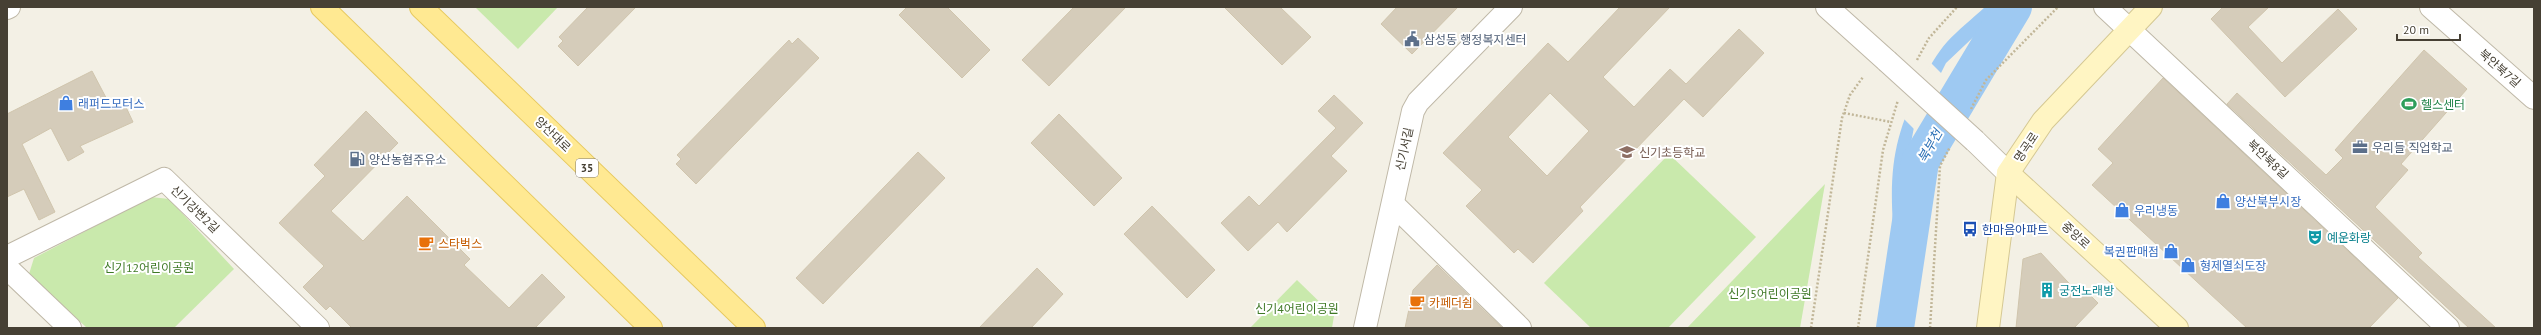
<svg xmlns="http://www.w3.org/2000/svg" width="2541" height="335" viewBox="0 0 2541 335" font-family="'PT Sans','Noto Sans KR',sans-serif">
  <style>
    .green { fill: #c9e9ac }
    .water { fill: #9ec9f2 }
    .pier { fill: #f3f0e5 }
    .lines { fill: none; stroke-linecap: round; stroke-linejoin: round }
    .river { stroke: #9ec9f2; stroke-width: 38 }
    .building { fill: #d5ccba; stroke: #d0c5ad; fill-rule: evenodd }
    .minor-casing { stroke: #bfb8a7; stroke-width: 24 }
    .tertiary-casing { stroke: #bfb8a7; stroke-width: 24 }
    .secondary-casing { stroke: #d5c893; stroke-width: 24 }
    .primary-casing { stroke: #e7c95f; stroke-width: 24 }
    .path { stroke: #c1b698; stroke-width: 2.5; stroke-dasharray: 2 2; stroke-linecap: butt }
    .minor { stroke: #fff; stroke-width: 22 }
    .tertiary { stroke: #fff; stroke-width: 22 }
    .secondary { stroke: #fff5c3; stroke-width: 22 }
    .primary { stroke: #ffe992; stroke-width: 22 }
    .tertiary-bridge-casing { stroke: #bfb8a7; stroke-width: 24; stroke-linecap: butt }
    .tertiary-bridge { stroke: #fff; stroke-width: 22 }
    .labels { text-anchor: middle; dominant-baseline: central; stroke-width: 4; stroke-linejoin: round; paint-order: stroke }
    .shield { fill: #fff; stroke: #7e7971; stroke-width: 1 }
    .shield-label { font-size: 11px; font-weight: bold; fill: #464034 }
    .service-label { font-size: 12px; fill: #4e5e75; stroke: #fff; text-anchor: start }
    .street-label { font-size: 12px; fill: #464034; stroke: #fff }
    .shop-label { font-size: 12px; fill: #366cbe; stroke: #fff; text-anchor: start }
    .leisure-label { font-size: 12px; fill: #27864d; stroke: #fff; text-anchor: start }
    .education-label { font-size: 12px; fill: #785e54; stroke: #fff; text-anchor: start }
    .transit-label { font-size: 12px; fill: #164399; stroke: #fff; text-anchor: start }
    .culture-label { font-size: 12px; fill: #0d838f; stroke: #fff; text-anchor: start }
    .food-label { font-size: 12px; fill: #c56008; stroke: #fff; text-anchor: start }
    .park-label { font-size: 12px; fill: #3f7926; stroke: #fff }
    .water-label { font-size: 13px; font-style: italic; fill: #2a6fb5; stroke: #fff }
  </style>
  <rect width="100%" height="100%" fill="#f3f0e5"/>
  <g class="green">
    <polygon points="475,7 558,7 518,49"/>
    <polygon points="1669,154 1756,237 1668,328 1591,328 1544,283"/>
    <polygon points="1825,184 1800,328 1687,328"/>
    <polygon points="151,197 169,199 234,269 174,328 87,328 29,274 34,258"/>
    <polygon points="1297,280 1334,316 1332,328 1250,328"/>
  </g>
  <path class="water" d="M 1985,7 L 1996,7 L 2002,10 L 1946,63 L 1914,127 L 1900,202 L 1904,235 L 1912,258 L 1912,328 L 1899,328 C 1900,293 1895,259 1893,225 C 1889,167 1895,132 1922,81 C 1929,68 1937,53 1947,42 C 1958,30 1972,19 1985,7 Z"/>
  <polygon class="pier" points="1931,63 1942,74 1915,130 1902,117"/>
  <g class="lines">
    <polyline class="river" points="1895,328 1920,162 2013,7"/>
  </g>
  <g class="building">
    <polygon points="588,7 636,7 578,66 558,46 563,41 559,37"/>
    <polygon points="907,7 947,7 990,50 962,78 899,15"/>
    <polygon points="1074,7 1126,7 1049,86 1022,60"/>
    <polygon points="1224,7 1280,7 1311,37 1282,65"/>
    <polygon points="1397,7 1458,7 1412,54 1381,24"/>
    <path d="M 1620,7 L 1670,7 L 1603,77 L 1634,107 L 1670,69 L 1686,84 L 1739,29 L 1764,53 L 1703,117 L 1684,99 L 1580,207 L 1583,211 L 1533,263 L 1518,249 L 1514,253 L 1466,206 L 1482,190 L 1443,153 L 1548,43 L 1568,62 ZM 1550,93 L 1589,131 L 1547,176 L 1508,137 Z"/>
    <polygon points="2223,7 2269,7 2248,27 2282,63 2338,9 2357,29 2285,97 2211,19"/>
    <polygon points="798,38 819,58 696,184 676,164 681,159 677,155 789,40 792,44"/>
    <polygon points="2424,50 2467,89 2401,164 2408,170 2375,207 2422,253 2418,257 2496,328 2469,328 2227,104 2237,93 2326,175 2343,158 2335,150"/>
    <polygon points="92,71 112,109 124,103 133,122 80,146 84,152 68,161 51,128 22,144 55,212 39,220 24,189 7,197 7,114"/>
    <polygon points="2163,78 2398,298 2369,328 2247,328 2092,185 2113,163 2098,149"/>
    <polygon points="1334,95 1363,123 1331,156 1347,171 1287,232 1278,222 1248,251 1221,223 1249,196 1259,206 1336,128 1318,111"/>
    <polygon points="366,111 398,143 331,211 363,241 407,196 470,259 464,265 509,308 542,274 565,297 535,328 352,328 330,306 326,310 303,287 324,266 279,223 325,176 314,165"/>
    <polygon points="1059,114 1122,178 1094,206 1031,143"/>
    <polygon points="918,152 945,178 823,304 796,278"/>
    <polygon points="1152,206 1215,270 1187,298 1124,234"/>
    <polygon points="2041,253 2079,294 2084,289 2098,303 2074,328 2016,328 2023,259"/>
    <polygon points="1437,265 1502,328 1405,328 1413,290"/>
    <polygon points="1037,268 1063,294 1031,328 979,328"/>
  </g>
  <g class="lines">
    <g class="minor-casing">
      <g id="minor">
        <polyline points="2105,7 2448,328"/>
        <polyline points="1393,204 1520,328"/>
        <polyline points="7,257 164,179 318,328"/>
        <polyline points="7,268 70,328"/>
        <polyline points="1365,328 1413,111 1418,102 1511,7"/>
      </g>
    </g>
    <g class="tertiary-casing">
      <g id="tertiary">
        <polyline points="1827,7 1887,61"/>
        <polyline points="2431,7 2534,98"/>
        <polyline points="7,8 9,7"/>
        <polyline points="1975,141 2008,173"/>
      </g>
    </g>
    <g class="secondary-casing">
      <g id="secondary">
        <polyline points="2008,173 2177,328"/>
        <polyline points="1988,328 2008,173 2043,121 2151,7"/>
      </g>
    </g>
    <g class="primary-casing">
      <g id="primary">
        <polyline points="322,7 651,328"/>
        <polyline points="421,7 754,328"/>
      </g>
    </g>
    <g class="path">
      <polyline points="1917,60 1929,38 1957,7"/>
      <polyline points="1971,109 1986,80 2058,7"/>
      <polyline points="1844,113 1891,122"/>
      <polyline points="1811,328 1842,118 1850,95 1863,77"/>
      <polyline points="1858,328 1883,150 1898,100"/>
      <polyline points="1930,328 1940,166 1950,147"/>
    </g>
    <use href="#minor" class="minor"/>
    <use href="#tertiary" class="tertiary"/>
    <use href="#secondary" class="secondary"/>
    <use href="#primary" class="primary"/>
    <g class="tertiary-bridge-casing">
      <polyline id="tertiary-bridge" points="1887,61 1975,141"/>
    </g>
    <use href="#tertiary-bridge" class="tertiary-bridge"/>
  </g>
  <defs>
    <g id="civic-bare" transform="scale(1.2)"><path d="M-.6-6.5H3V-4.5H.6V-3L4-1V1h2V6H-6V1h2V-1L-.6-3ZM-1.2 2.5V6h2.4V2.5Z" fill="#5c6f8a" stroke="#fff" stroke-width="2.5" paint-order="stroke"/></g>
    <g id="shop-bare" transform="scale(1.2)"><path d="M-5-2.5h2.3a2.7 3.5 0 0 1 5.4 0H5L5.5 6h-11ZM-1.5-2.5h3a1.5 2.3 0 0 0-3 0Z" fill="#3f7fe0" stroke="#fff" stroke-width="2.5" paint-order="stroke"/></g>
    <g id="stadium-bare" transform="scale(1.2)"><path d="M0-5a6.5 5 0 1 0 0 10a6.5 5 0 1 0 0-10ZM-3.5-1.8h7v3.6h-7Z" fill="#2e9e5b" stroke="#fff" stroke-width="2.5" paint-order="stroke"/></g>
    <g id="office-bare" transform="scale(1.2)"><path d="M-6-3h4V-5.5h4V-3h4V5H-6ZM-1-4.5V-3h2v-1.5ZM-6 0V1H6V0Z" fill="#5c6f8a" stroke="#fff" stroke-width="2.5" paint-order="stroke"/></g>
    <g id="school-bare" transform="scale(1.2)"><path d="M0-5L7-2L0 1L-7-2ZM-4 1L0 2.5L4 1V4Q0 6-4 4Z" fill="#8d6e63" stroke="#fff" stroke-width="2.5" paint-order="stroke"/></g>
    <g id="fuel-bare" transform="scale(1.2)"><path d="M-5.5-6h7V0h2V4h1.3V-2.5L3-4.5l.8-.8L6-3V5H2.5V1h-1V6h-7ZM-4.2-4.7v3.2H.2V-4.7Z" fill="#5c6f8a" stroke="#fff" stroke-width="2.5" paint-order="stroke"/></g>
    <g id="bus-bare" transform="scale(1.2)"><path d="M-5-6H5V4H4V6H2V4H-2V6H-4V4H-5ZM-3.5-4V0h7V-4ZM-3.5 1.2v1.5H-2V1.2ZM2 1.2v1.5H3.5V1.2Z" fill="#1a4fb4" stroke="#fff" stroke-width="2.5" paint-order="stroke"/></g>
    <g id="theatre-bare" transform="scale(1.2)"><path d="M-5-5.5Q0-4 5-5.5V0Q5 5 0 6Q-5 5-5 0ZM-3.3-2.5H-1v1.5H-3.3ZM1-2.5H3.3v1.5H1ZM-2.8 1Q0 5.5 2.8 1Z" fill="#0f9aa8" stroke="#fff" stroke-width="2.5" paint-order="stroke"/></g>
    <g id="cafe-bare" transform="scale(1.2)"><path d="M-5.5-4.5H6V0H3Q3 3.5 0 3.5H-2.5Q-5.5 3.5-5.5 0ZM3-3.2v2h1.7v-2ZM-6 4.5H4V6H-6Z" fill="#e8710a" stroke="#fff" stroke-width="2.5" paint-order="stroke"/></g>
    <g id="building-bare" transform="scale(1.2)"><path d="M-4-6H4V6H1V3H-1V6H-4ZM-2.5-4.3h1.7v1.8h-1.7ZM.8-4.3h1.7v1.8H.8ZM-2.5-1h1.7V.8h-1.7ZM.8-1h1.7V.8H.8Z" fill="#0f9aa8" stroke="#fff" stroke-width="2.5" paint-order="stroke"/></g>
  </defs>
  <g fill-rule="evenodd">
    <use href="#civic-bare" x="1412" y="39"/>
    <use href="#shop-bare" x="66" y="103"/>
    <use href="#stadium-bare" x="2409" y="104"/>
    <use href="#office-bare" x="2360" y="147"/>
    <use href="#school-bare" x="1627" y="152"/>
    <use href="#fuel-bare" x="357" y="159"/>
    <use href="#shop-bare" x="2223" y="201"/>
    <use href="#shop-bare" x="2122" y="210"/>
    <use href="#bus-bare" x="1970" y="229"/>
    <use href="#theatre-bare" x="2315" y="237"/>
    <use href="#cafe-bare" x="426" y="243"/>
    <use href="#shop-bare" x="2171" y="251"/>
    <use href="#shop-bare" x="2188" y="265"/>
    <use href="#building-bare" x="2047" y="290"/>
    <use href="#cafe-bare" x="1417" y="302"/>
  </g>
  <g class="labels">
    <rect class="shield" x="576" y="159" width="22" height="18" rx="3"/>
    <g class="shield-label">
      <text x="587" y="168">35</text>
    </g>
    <g class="service-label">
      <text x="1424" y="39">삼성동 행정복지센터</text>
      <text x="2372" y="147">우리들 직업학교</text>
      <text x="369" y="159">양산농협주유소</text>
    </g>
    <g class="street-label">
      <text transform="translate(2500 68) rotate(41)">북안북7길</text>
      <text transform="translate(553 134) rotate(44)">양산대로</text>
      <text transform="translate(2026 147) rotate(-56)">명곡로</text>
      <text transform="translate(1404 149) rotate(-78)">신기서길</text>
      <text transform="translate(2268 159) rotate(43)">북안북8길</text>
      <text transform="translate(195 209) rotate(44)">신기강변2길</text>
      <text transform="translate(2076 235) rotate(43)">중앙로</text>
    </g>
    <g class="shop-label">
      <text x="78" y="103">래퍼드모터스</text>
      <text x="2235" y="201">양산북부시장</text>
      <text x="2134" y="210">우리냉동</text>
      <text x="2159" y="251" text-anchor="end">복권판매점</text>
      <text x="2200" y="265">형제열쇠도장</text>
    </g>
    <g class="leisure-label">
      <text x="2421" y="104">헬스센터</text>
    </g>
    <g class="education-label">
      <text x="1639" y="152">신기초등학교</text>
    </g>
    <g class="transit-label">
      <text x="1982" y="229">한마음아파트</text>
    </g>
    <g class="culture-label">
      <text x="2327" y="237">예운화랑</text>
      <text x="2059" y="290">궁전노래방</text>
    </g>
    <g class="food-label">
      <text x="438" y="243">스타벅스</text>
      <text x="1429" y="302">카페더쉼</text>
    </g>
    <g class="park-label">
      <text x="149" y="267">신기12어린이공원</text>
      <text x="1770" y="293">신기5어린이공원</text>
      <text x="1297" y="308">신기4어린이공원</text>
    </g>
    <g class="water-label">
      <text transform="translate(1930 146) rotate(-61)">북부천</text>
    </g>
  </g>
  <rect width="2541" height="335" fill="none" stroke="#464034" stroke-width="16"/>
  <path d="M2397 34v6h63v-6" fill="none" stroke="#464034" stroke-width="2"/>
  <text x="2403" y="34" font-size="12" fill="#464034" stroke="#ffffff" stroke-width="3" paint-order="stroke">20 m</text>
</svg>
